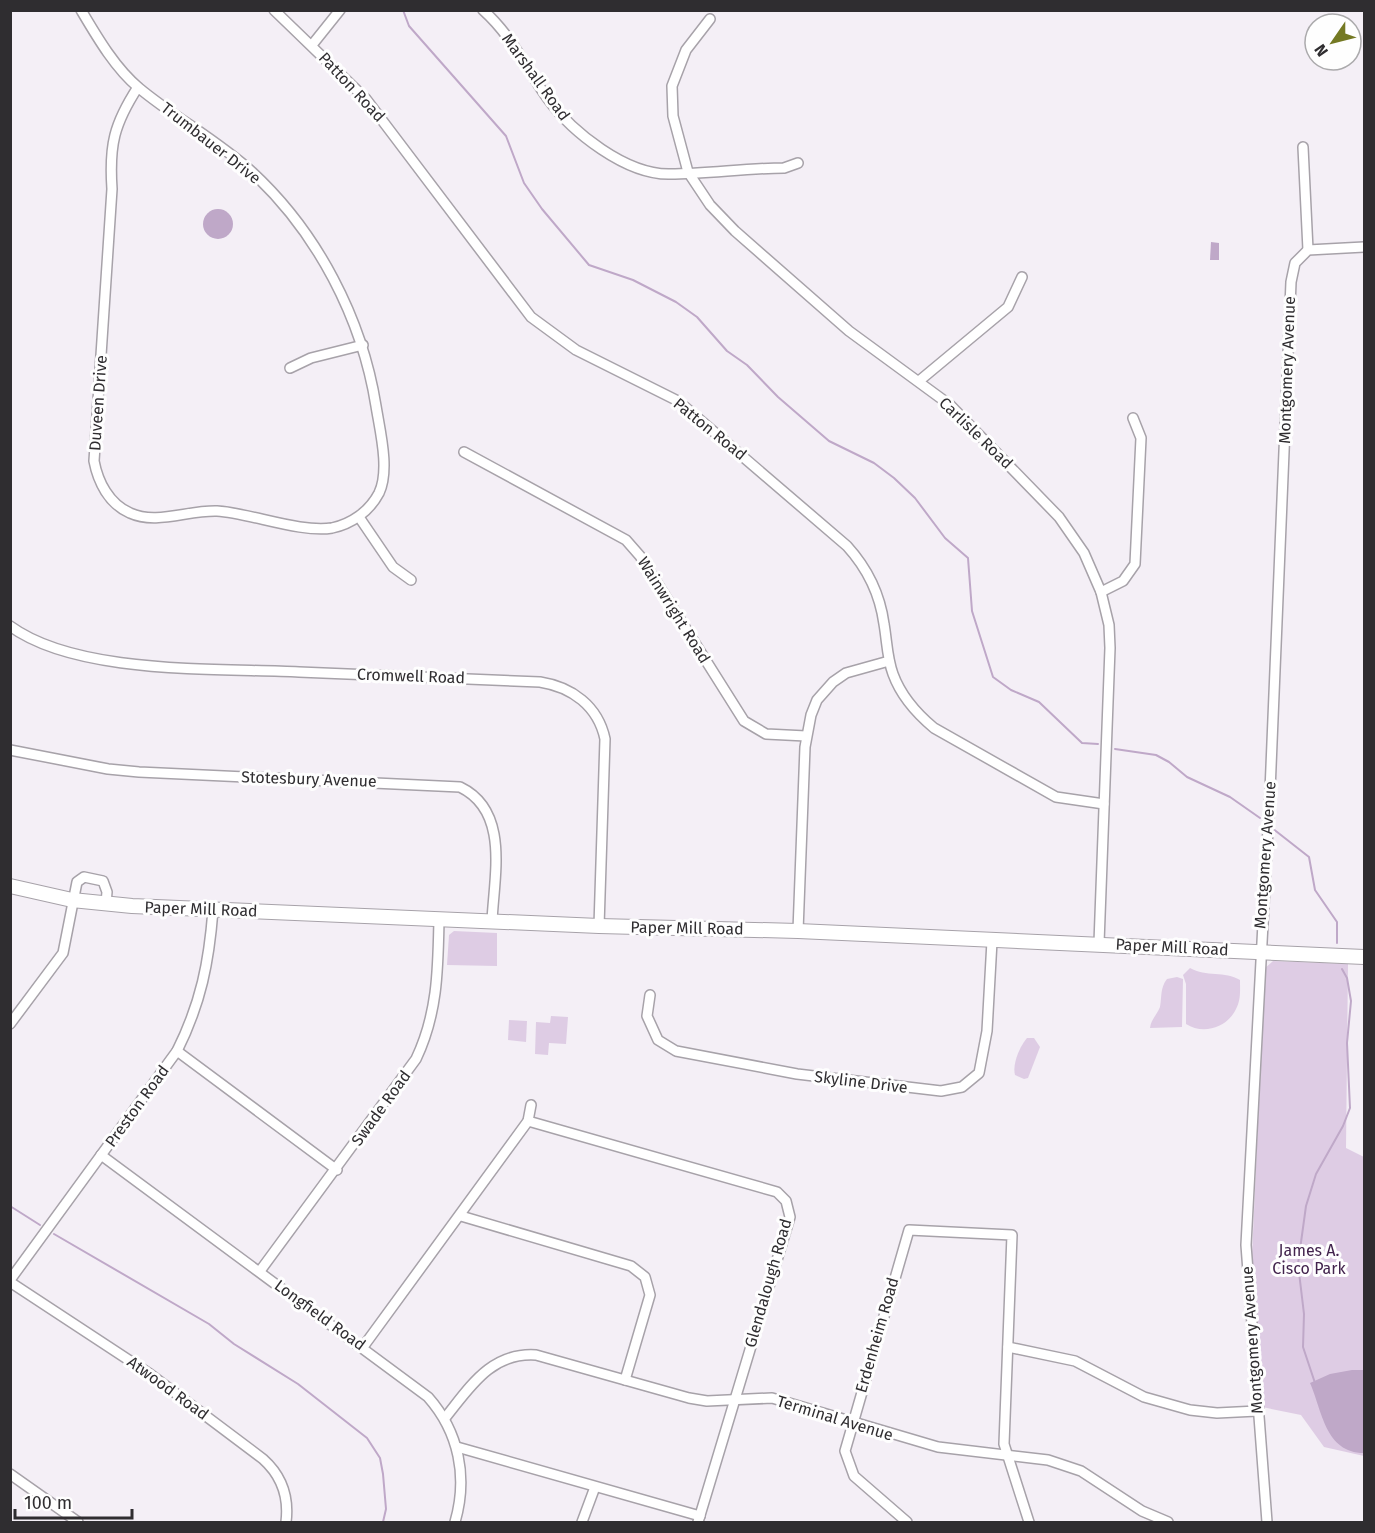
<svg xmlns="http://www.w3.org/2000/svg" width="1375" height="1533" viewBox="0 0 1375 1533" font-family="'Fira Sans',sans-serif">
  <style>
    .green { fill: #decce4 }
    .water { fill: #bfa8c8 }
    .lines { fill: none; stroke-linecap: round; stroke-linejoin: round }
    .stream { stroke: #bfa8c8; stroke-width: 2 }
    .minor-casing { stroke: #a7a2a9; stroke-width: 12 }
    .secondary-casing { stroke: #a7a2a9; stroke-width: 16 }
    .minor { stroke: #fff; stroke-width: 9 }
    .secondary { stroke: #fff; stroke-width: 14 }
    .labels { text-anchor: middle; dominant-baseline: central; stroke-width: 6; stroke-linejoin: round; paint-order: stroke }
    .street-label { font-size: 16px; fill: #2f2d30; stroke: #fefefe }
    .park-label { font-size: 16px; fill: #42234d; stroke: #fefefe }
  </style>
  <rect width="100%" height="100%" fill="#f4eff6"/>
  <g class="green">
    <polygon points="454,931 497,933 497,966 447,965 449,935"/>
    <polygon points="1273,961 1348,964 1346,1148 1364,1157 1364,1456 1324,1447 1301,1415 1262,1407 1251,1278 1265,968"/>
    <path d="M 1190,968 C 1206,977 1225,971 1240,980 C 1240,990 1241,1000 1236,1009 C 1227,1028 1203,1035 1186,1024 L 1186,984 L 1183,975 Z"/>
    <path d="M 1177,977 L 1183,979 L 1182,1027 L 1150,1028 C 1151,1019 1157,1015 1160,1007 C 1162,996 1160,988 1167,979 Z"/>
    <polygon points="551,1016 568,1017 566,1044 549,1043 548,1055 535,1054 536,1022 550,1023"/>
    <polygon points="509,1020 527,1021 526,1042 508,1040"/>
    <path d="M 1027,1038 L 1034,1038 L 1040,1047 L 1028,1078 L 1024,1079 L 1015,1075 C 1012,1064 1020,1046 1027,1038 Z"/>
  </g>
  <g class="water">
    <circle cx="218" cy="224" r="15"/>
    <polygon points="1211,242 1219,243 1219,260 1210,260"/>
    <path d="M 1352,1370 L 1364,1370 L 1364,1453 C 1325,1453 1322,1410 1310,1383 L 1330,1374 Z"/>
  </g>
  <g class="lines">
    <g class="stream">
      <polyline points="403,10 409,26 506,136 524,183 542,209 589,265 633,280 676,302 697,317 727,351 747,365 778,397 829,441 874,463 894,478 915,498 945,538 968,558 972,611 993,677 1011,690 1039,702 1082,743 1098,744"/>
      <polyline points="1115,749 1156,755 1169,762 1187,777 1230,797 1260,818"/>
      <polyline points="1272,828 1309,857 1315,890 1337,922 1337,943"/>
      <polyline points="10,1206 40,1225"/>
      <polyline points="54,1234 209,1324 234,1344 298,1384 367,1438 380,1458 383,1474 386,1509 383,1522"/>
      <polyline points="1315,1383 1303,1347 1304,1314 1298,1264 1306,1206 1316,1174 1343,1126 1350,1108 1347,1043 1351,1001 1347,978 1342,969"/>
    </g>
    <g class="minor-casing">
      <g id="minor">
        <path d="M 81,10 C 97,37 115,68 139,88 C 175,118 217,140 252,172 C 317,232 362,318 376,406 C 380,431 390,470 379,493 C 369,512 351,524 332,528 C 300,533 250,513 217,511 C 188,510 156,525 130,513 C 109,504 98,482 94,461 L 112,189 C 109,145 114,124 138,87"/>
        <path d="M 274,10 L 366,99 L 531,317 L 576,350 L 678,401 L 847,546 C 867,568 880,594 884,624 C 887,641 887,658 893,674 C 901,696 916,713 934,728 L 1056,797 L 1104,804"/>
        <path d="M 483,10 C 513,37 525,67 548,99 C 572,132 626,175 670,174 C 708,174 746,168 784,168 L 798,163"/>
        <polyline points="710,19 686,50 672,86 673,116 688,172 710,205 735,231 849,331 950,405 1059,517 1084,553 1101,592 1109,625 1110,648 1099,943"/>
        <polyline points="312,45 340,10"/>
        <polyline points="1303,147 1308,250"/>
        <polyline points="290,368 311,358 363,345"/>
        <polyline points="919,381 1008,307 1022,277"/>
        <polyline points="464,452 626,540 640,556 744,721 766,734 806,736"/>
        <polyline points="359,517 393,567 411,580"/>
        <polyline points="1101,592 1123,581 1135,564 1141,438 1133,418"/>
        <path d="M 10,626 C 77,675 217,668 299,672 C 379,675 459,678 540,682 C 572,687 598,706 605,739 L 599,926"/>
        <path d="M 10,750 L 108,769 L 139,772 L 460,787 C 510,811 494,876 492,921"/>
        <polyline points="798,931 805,747 811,715 817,700 833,682 846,673 889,661"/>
        <polyline points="650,995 647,1016 658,1040 676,1051 797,1074 941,1091 962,1087 979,1073 987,1031 992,941"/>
        <polyline points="10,1024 63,953 77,882 84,877 103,881 107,892 106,903"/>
        <polyline points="177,1051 337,1170"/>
        <polyline points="528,1121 777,1192 786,1201 790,1217 698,1522"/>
        <path d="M 101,1155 L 428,1397 C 459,1432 468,1477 455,1522"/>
        <polyline points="461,1216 631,1266 645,1277 650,1295 625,1380"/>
        <path d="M 260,1271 L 416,1059 C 438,1013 438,968 439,919"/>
        <path d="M 10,1280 L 177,1051 C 201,1003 209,962 213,910"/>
        <path d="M 10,1282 L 150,1374 L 263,1459 C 282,1476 289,1498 286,1522"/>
        <polyline points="363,1347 528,1121 531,1105"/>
        <polyline points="1008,1347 1075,1361 1144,1397 1190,1410 1217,1413 1257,1411"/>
        <path d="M 445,1418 C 470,1387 491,1352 536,1355 L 689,1398 L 707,1401 L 772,1398 L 938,1447 L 1048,1460 L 1081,1471 L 1142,1511 L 1168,1522"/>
        <polyline points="457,1447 700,1516"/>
        <polyline points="10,1474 78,1522"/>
        <polyline points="582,1522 595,1487"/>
        <polyline points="907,1522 854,1476 845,1451 909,1230 1012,1235 1004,1444 1029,1522"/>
        <polyline points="1267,1522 1246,1245 1270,791 1291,282 1295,263 1308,250 1364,247"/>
      </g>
    </g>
    <g class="secondary-casing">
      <polyline id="secondary" points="10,886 72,900 132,906 599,926 798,931 1364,957"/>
    </g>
    <use href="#minor" class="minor"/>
    <use href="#secondary" class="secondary"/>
  </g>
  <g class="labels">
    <g class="street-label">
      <text transform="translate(536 77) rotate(54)">Marshall Road</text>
      <text transform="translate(352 87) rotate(47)">Patton Road</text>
      <text transform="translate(211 143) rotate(38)">Trumbauer Drive</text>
      <text transform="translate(1287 370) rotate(-88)">Montgomery Avenue</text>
      <text transform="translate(98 403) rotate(-86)">Duveen Drive</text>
      <text transform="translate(710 429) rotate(39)">Patton Road</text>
      <text transform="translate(976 433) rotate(44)">Carlisle Road</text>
      <text transform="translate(674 610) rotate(58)">Wainwright Road</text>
      <text transform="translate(411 676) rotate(2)">Cromwell Road</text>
      <text transform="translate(309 779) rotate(2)">Stotesbury Avenue</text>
      <text transform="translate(1265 855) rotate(-86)">Montgomery Avenue</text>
      <text transform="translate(201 909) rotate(2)">Paper Mill Road</text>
      <text transform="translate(687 928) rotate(1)">Paper Mill Road</text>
      <text transform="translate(1172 947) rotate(3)">Paper Mill Road</text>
      <text transform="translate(861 1082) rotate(7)">Skyline Drive</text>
      <text transform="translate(137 1106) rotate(-54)">Preston Road</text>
      <text transform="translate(381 1108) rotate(-54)">Swade Road</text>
      <text transform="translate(768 1283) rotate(-74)">Glendalough Road</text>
      <text transform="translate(320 1315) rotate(36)">Longfield Road</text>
      <text transform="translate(877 1335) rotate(-74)">Erdenheim Road</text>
      <text transform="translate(1252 1340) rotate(-94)">Montgomery Avenue</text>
      <text transform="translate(168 1388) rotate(36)">Atwood Road</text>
      <text transform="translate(835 1418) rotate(17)">Terminal Avenue</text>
    </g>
    <g class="park-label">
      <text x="1309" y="1250">James A.<tspan x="1309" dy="18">Cisco Park</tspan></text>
    </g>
  </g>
  <rect width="1375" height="1533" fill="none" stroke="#2f2d30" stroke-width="24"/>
  <g transform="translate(1333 42) rotate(235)"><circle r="28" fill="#fefefe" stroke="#abaaac" stroke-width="1.5"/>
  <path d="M0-4.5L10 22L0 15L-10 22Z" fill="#747923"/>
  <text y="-9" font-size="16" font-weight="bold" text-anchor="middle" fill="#2f2d30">N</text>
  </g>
  <path d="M15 1509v9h117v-9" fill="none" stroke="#2f2d30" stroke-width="3"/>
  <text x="24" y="1509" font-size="18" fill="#2f2d30" stroke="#fefefe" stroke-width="4.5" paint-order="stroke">100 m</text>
</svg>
